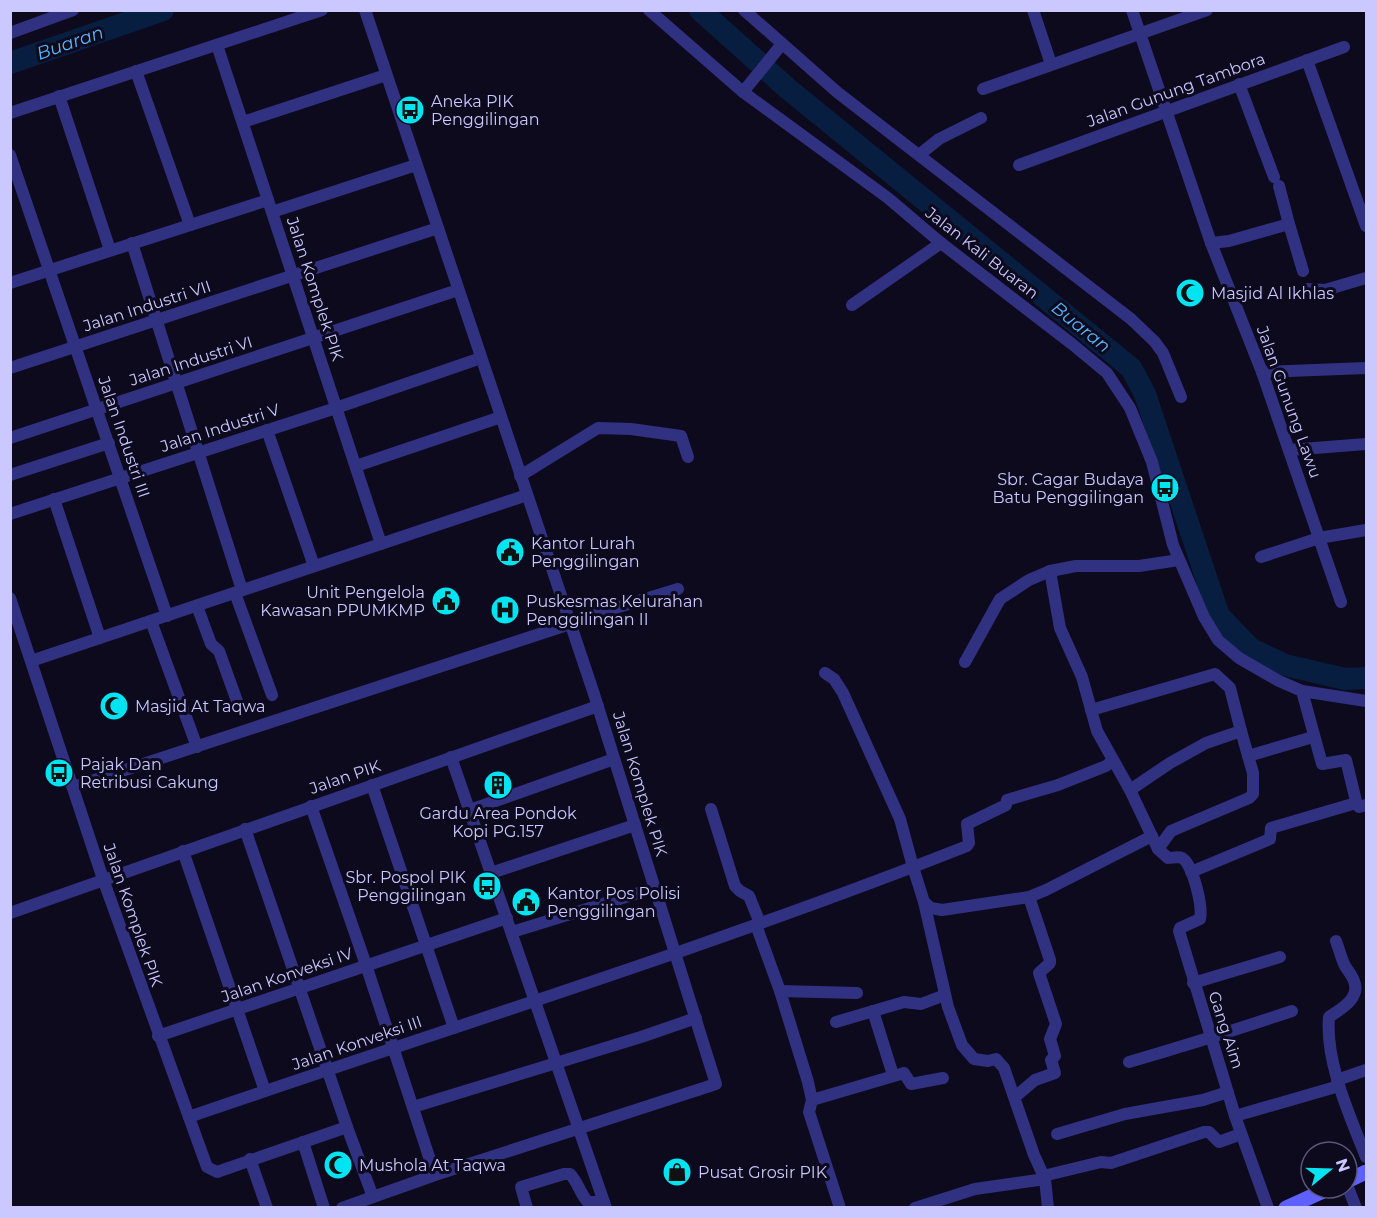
<svg xmlns="http://www.w3.org/2000/svg" width="1377" height="1218" viewBox="0 0 1377 1218" font-family="Montserrat,sans-serif">
  <style>
    .lines { fill: none; stroke-linecap: round; stroke-linejoin: round }
    .river { stroke: #071e40; stroke-width: 22 }
    .minor { stroke: #313181; stroke-width: 12 }
    .secondary { stroke: #5e61ff; stroke-width: 15 }
    .labels { text-anchor: middle; dominant-baseline: central; stroke-width: 6; stroke-linejoin: round; paint-order: stroke }
    .street-label { font-size: 16px; fill: #cbc7ff; stroke: #0d0a1e }
    .poi-label { font-size: 16px; fill: #cbc7ff; stroke: #0d0a1e; text-anchor: start }
    .water-label { font-size: 18px; font-style: italic; fill: #55b7ff; stroke: #0d0a1e }
  </style>
  <rect width="100%" height="100%" fill="#0d0a1e"/>
  <g class="lines">
    <g class="river">
      <polyline points="700,10 787,88 1131,368 1145,394 1219,616 1251,649 1285,665 1345,679 1366,678"/>
      <polyline points="10,63 163,10"/>
    </g>
    <g class="minor">
      <polyline points="649,10 743,92 888,198 941,243 1072,344 1107,373 1130,408 1152,462 1173,545 1204,617 1218,640 1239,658 1279,681 1302,691 1366,701"/>
      <polyline points="744,10 837,92 1131,319 1155,342 1163,353 1181,397"/>
      <polyline points="1033,10 1051,64"/>
      <polyline points="1132,10 1211,243 1262,372 1341,602"/>
      <polyline points="10,33 73,10"/>
      <polyline points="217,45 381,544"/>
      <polyline points="1307,60 1366,226"/>
      <polyline points="136,71 190,225"/>
      <polyline points="1239,84 1274,177"/>
      <polyline points="983,89 1207,10"/>
      <polyline points="743,92 782,44"/>
      <polyline points="59,96 110,250"/>
      <polyline points="10,113 322,10"/>
      <polyline points="243,122 386,75"/>
      <polyline points="10,155 167,616"/>
      <polyline points="919,155 939,139 981,118"/>
      <polyline points="1019,165 1344,47"/>
      <polyline points="1279,186 1289,224"/>
      <polyline points="272,212 416,165"/>
      <polyline points="132,243 242,590"/>
      <polyline points="1211,243 1229,241 1289,224 1303,271"/>
      <polyline points="10,283 268,200"/>
      <polyline points="1307,289 1325,290 1366,278"/>
      <polyline points="852,305 941,243"/>
      <polyline points="10,368 438,228"/>
      <polyline points="1262,372 1366,368"/>
      <polyline points="267,430 314,566"/>
      <polyline points="10,438 458,290"/>
      <polyline points="1289,450 1366,444"/>
      <polyline points="356,466 501,417"/>
      <polyline points="10,475 109,443"/>
      <polyline points="520,476 598,428 631,429 681,436 688,457"/>
      <polyline points="54,499 100,638"/>
      <polyline points="10,514 333,409 481,358"/>
      <polyline points="1261,557 1319,538 1366,530"/>
      <path d="M 1050,571 L 1060,628 L 1082,677 L 1097,731 L 1130,790 L 1158,849 L 1168,858 C 1172,858 1178,856 1182,858 C 1193,864 1203,907 1200,919 L 1180,928 L 1179,931 L 1235,1116 L 1268,1208"/>
      <polyline points="235,593 272,695"/>
      <polyline points="10,598 103,879 207,1167 217,1172 347,1127"/>
      <polyline points="197,606 211,644 219,651 238,704"/>
      <polyline points="151,621 197,747"/>
      <polyline points="569,622 678,589"/>
      <polyline points="31,661 527,495"/>
      <polyline points="965,662 1000,599 1029,580 1050,571 1076,566 1139,566 1179,560"/>
      <polyline points="825,673 834,679 843,693 900,819 913,867 924,902 948,1007 962,1045 974,1059 988,1061 996,1059 1004,1068 1034,1155 1045,1179 1048,1208"/>
      <polyline points="1302,691 1322,764 1346,760 1357,805 1359,807 1366,805"/>
      <polyline points="1091,710 1215,674 1230,688 1241,731 1206,743 1170,763 1130,790"/>
      <polyline points="1248,756 1313,737"/>
      <polyline points="451,757 606,1208"/>
      <polyline points="372,785 454,1028"/>
      <polyline points="73,787 570,624"/>
      <polyline points="311,806 366,965 435,1175"/>
      <polyline points="711,809 735,886 740,891 749,896 760,923"/>
      <polyline points="470,810 614,759"/>
      <polyline points="245,829 347,1127 373,1197"/>
      <polyline points="1158,849 1171,831 1249,798 1253,794 1253,773 1241,731"/>
      <polyline points="183,851 265,1091"/>
      <polyline points="1191,872 1270,839 1271,828 1356,803"/>
      <polyline points="491,873 635,825"/>
      <polyline points="924,902 931,908 942,910 1029,897 1046,890 1152,836"/>
      <polyline points="10,913 598,706"/>
      <polyline points="756,925 780,991 808,1082 812,1100 809,1112 840,1208"/>
      <polyline points="512,932 655,888"/>
      <path d="M 1336,941 C 1339,949 1341,957 1344,964 C 1347,970 1352,975 1354,981 C 1361,998 1341,1009 1329,1017 C 1325,1062 1350,1116 1366,1157"/>
      <polyline points="1193,983 1280,957"/>
      <polyline points="780,991 857,993"/>
      <polyline points="873,1011 893,1075"/>
      <polyline points="836,1022 904,1002 921,1004 945,995"/>
      <polyline points="158,1036 507,918"/>
      <path d="M 1129,1062 C 1184,1046 1238,1029 1292,1011"/>
      <polyline points="1337,1080 1366,1070"/>
      <polyline points="1015,1097 1035,1080 1055,1073 1051,1060 1055,1056 1050,1039 1056,1024 1039,973 1050,963 1050,960 1029,897"/>
      <polyline points="812,1100 904,1073 911,1084 943,1078"/>
      <polyline points="413,1107 641,1037 696,1018"/>
      <polyline points="1235,1116 1339,1086"/>
      <path d="M 189,1117 C 448,1028 711,947 967,846 L 969,843 L 967,824 L 1006,805 L 1007,800 L 1058,785 L 1106,766 L 1112,761"/>
      <polyline points="1057,1134 1125,1114 1203,1100 1228,1092"/>
      <polyline points="303,1142 324,1208"/>
      <polyline points="250,1159 267,1208"/>
      <polyline points="1043,1176 1101,1162 1111,1163 1204,1132 1209,1132 1219,1142 1241,1134"/>
      <polyline points="1347,1185 1356,1208"/>
      <polyline points="342,1208 435,1175 716,1084 593,691 365,10"/>
      <path d="M 527,1208 L 521,1187 L 564,1174 L 570,1174 C 578,1182 580,1194 588,1202 L 604,1202"/>
      <polyline points="915,1208 975,1189 1045,1179"/>
    </g>
    <g class="secondary">
      <polyline points="1347,1181 1366,1172"/>
      <polyline points="1286,1208 1330,1188"/>
    </g>
  </g>
  <defs>
    <g id="bus-disc" transform="scale(1.5)"><circle r="9.5" fill="#00e4f2" stroke="#0d0a1e"/><path d="M-5-6H5V4H4V6H2V4H-2V6H-4V4H-5ZM-3.5-4V0h7V-4ZM-3.5 1.2v1.5H-2V1.2ZM2 1.2v1.5H3.5V1.2Z" fill="#111"/></g>
    <g id="mosque-disc" transform="scale(1.5)"><circle r="9.5" fill="#00e4f2" stroke="#0d0a1e"/><path d="M3.5-4.9A6 6 0 1 0 3.5 4.9A5 5 0 1 1 3.5-4.9Z" fill="#111"/></g>
    <g id="civic-disc" transform="scale(1.5)"><circle r="9.5" fill="#00e4f2" stroke="#0d0a1e"/><path d="M-.6-6.5H3V-4.5H.6V-3L4-1V1h2V6H-6V1h2V-1L-.6-3ZM-1.2 2.5V6h2.4V2.5Z" fill="#111"/></g>
    <g id="hospital-disc" transform="scale(1.5)"><circle r="9.5" fill="#00e4f2" stroke="#0d0a1e"/><path d="M-5-5h3v3.5h4V-5h3V5h-3V1.5h-4V5h-3Z" fill="#111"/></g>
    <g id="building-disc" transform="scale(1.5)"><circle r="9.5" fill="#00e4f2" stroke="#0d0a1e"/><path d="M-4-6H4V6H1V3H-1V6H-4ZM-2.5-4.3h1.7v1.8h-1.7ZM.8-4.3h1.7v1.8H.8ZM-2.5-1h1.7V.8h-1.7ZM.8-1h1.7V.8H.8Z" fill="#111"/></g>
    <g id="shop-disc" transform="scale(1.5)"><circle r="9.5" fill="#00e4f2" stroke="#0d0a1e"/><path d="M-5-2.5h2.3a2.7 3.5 0 0 1 5.4 0H5L5.5 6h-11ZM-1.5-2.5h3a1.5 2.3 0 0 0-3 0Z" fill="#111"/></g>
  </defs>
  <g fill-rule="evenodd">
    <use href="#bus-disc" x="410" y="110"/>
    <use href="#mosque-disc" x="1190" y="293"/>
    <use href="#bus-disc" x="1165" y="488"/>
    <use href="#civic-disc" x="510" y="552"/>
    <use href="#civic-disc" x="446" y="601"/>
    <use href="#hospital-disc" x="505" y="610"/>
    <use href="#mosque-disc" x="114" y="706"/>
    <use href="#bus-disc" x="59" y="773"/>
    <use href="#building-disc" x="498" y="785"/>
    <use href="#bus-disc" x="487" y="886"/>
    <use href="#civic-disc" x="526" y="902"/>
    <use href="#mosque-disc" x="338" y="1165"/>
    <use href="#shop-disc" x="677" y="1172"/>
  </g>
  <g class="labels">
    <g class="street-label">
      <text transform="translate(1176 90) rotate(-20)">Jalan Gunung Tambora</text>
      <text transform="translate(982 253) rotate(38)">Jalan Kali Buaran</text>
      <text transform="translate(315 289) rotate(72)">Jalan Komplek PIK</text>
      <text transform="translate(147 306) rotate(-18)">Jalan Industri VII</text>
      <text transform="translate(191 361) rotate(-18)">Jalan Industri VI</text>
      <text transform="translate(1289 402) rotate(70)">Jalan Gunung Lawu</text>
      <text transform="translate(220 428) rotate(-18)">Jalan Industri V</text>
      <text transform="translate(124 437) rotate(71)">Jalan Industri III</text>
      <text transform="translate(345 777) rotate(-19)">Jalan PIK</text>
      <text transform="translate(640 784) rotate(73)">Jalan Komplek PIK</text>
      <text transform="translate(133 915) rotate(71)">Jalan Komplek PIK</text>
      <text transform="translate(287 975) rotate(-19)">Jalan Konveksi IV</text>
      <text transform="translate(1226 1030) rotate(72)">Gang Aim</text>
      <text transform="translate(357 1043) rotate(-19)">Jalan Konveksi III</text>
    </g>
    <g class="poi-label">
      <text x="431" y="101">Aneka PIK<tspan x="431" dy="18">Penggilingan</tspan></text>
      <text x="1211" y="293">Masjid Al Ikhlas</text>
      <text x="1144" y="479" text-anchor="end">Sbr. Cagar Budaya<tspan x="1144" dy="18">Batu Penggilingan</tspan></text>
      <text x="531" y="543">Kantor Lurah<tspan x="531" dy="18">Penggilingan</tspan></text>
      <text x="425" y="592" text-anchor="end">Unit Pengelola<tspan x="425" dy="18">Kawasan PPUMKMP</tspan></text>
      <text x="526" y="601">Puskesmas Kelurahan<tspan x="526" dy="18">Penggilingan II</tspan></text>
      <text x="135" y="706">Masjid At Taqwa</text>
      <text x="80" y="764">Pajak Dan<tspan x="80" dy="18">Retribusi Cakung</tspan></text>
      <text x="498" y="813" text-anchor="middle">Gardu Area Pondok<tspan x="498" dy="18">Kopi PG.157</tspan></text>
      <text x="466" y="877" text-anchor="end">Sbr. Pospol PIK<tspan x="466" dy="18">Penggilingan</tspan></text>
      <text x="547" y="893">Kantor Pos Polisi<tspan x="547" dy="18">Penggilingan</tspan></text>
      <text x="359" y="1165">Mushola At Taqwa</text>
      <text x="698" y="1172">Pusat Grosir PIK</text>
    </g>
    <g class="water-label">
      <text transform="translate(70 43) rotate(-19)">Buaran</text>
      <text transform="translate(1081 327) rotate(39)">Buaran</text>
    </g>
  </g>
  <rect width="1377" height="1218" fill="none" stroke="#cbc7ff" stroke-width="24"/>
  <g transform="translate(1329 1170) rotate(71)"><circle r="28" fill="#0d0a1e" stroke="#595678" stroke-width="1.5"/>
  <path d="M0-4.5L10 22L0 15L-10 22Z" fill="#00e4f2"/>
  <text y="-9" font-size="16" font-weight="bold" text-anchor="middle" fill="#cbc7ff">N</text>
  </g>
</svg>
